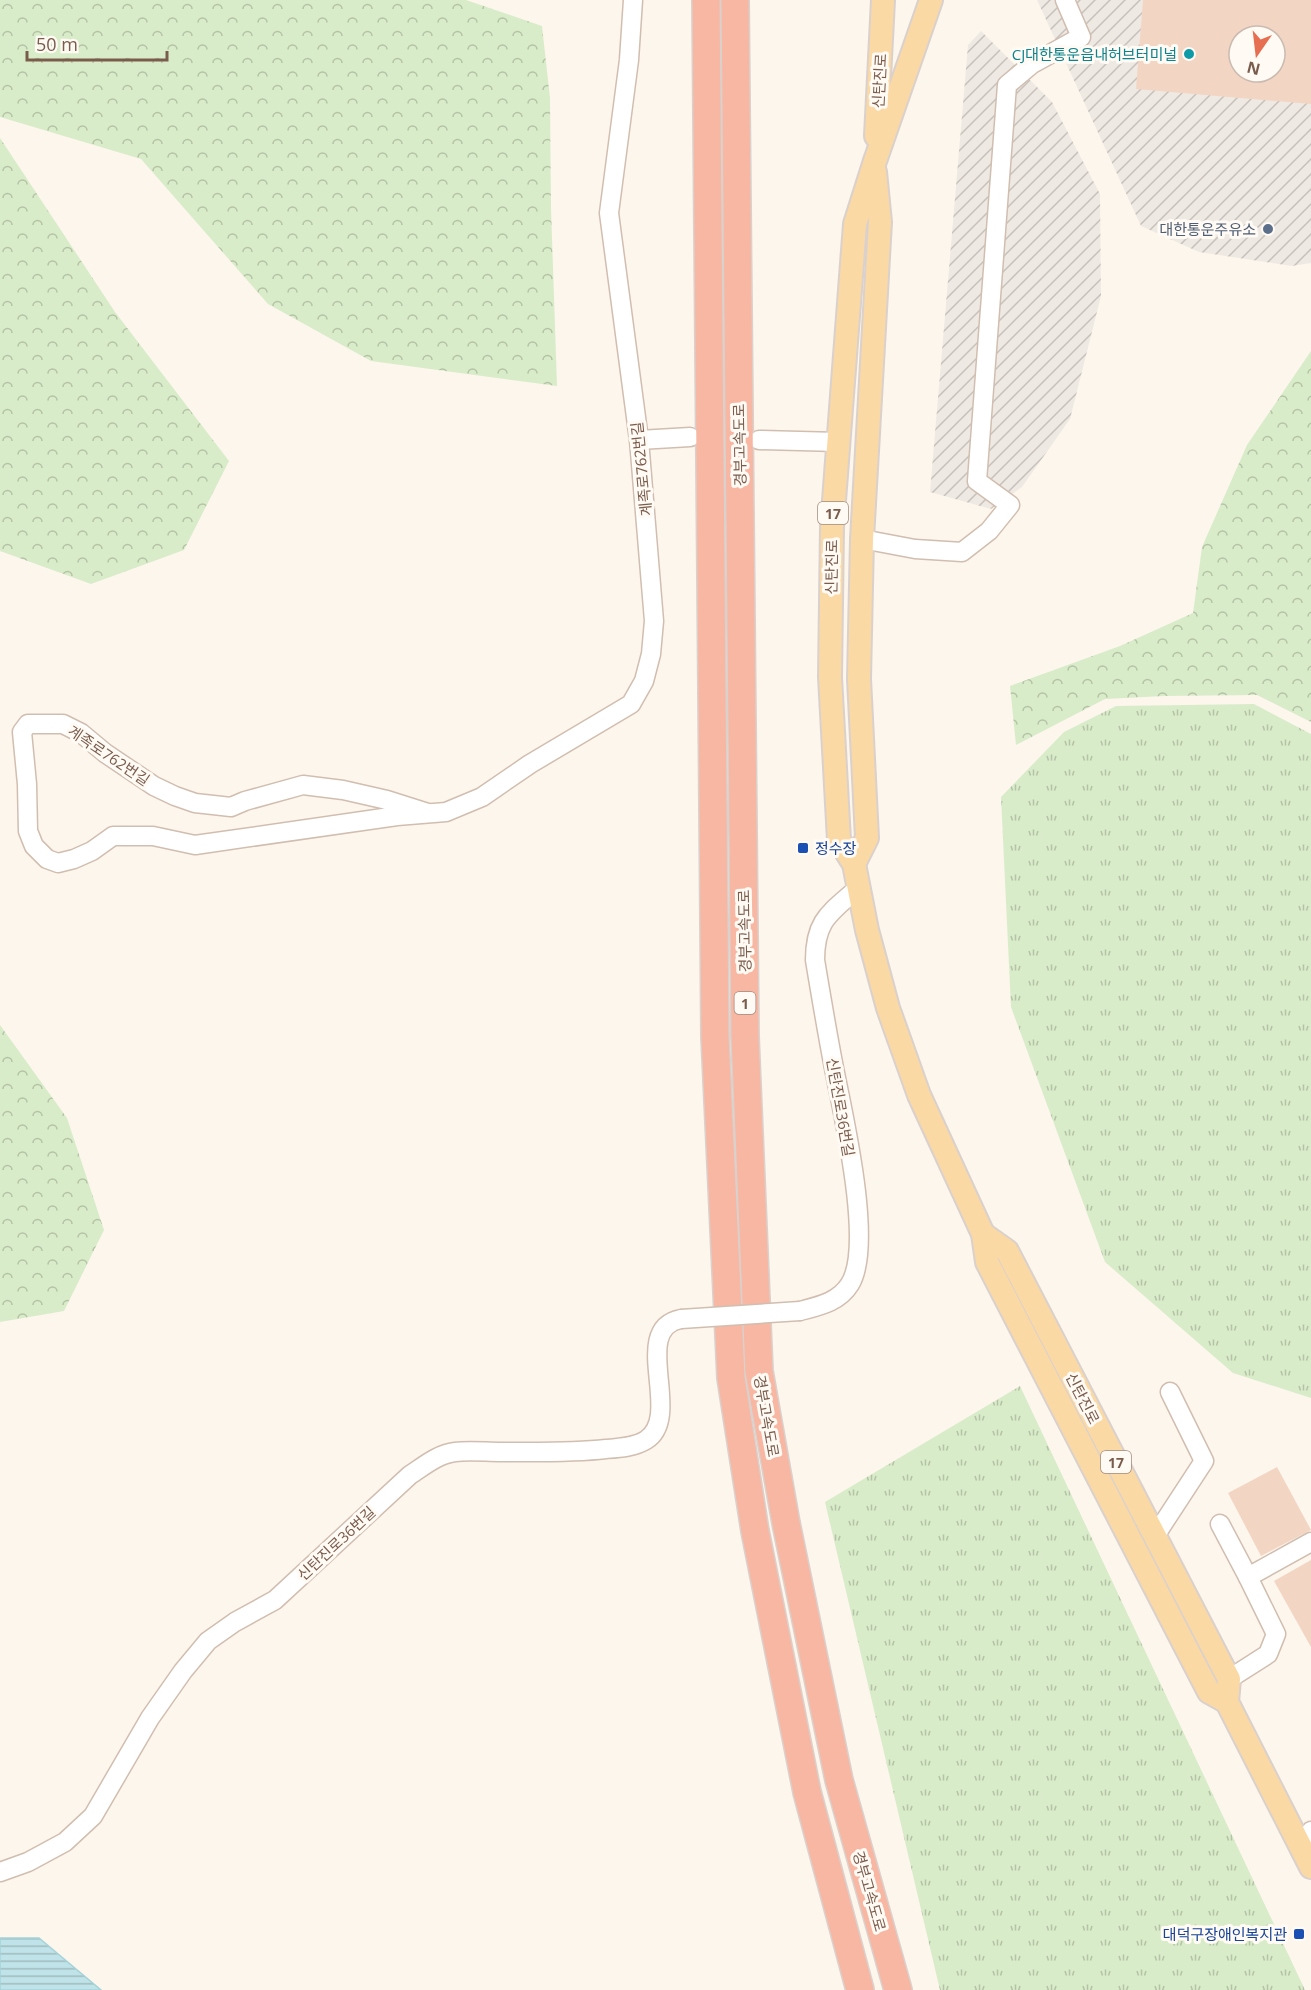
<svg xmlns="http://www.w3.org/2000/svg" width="1311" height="1990" viewBox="0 0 1311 1990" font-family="'Open Sans','Noto Sans KR',sans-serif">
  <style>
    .industrial { fill: url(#industrial-furrows); fill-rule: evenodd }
    .grass { fill: url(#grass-tufts) }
    .forest { fill: url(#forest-crowns) }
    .water { fill: url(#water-rules); stroke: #a5d3da; stroke-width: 1.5 }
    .building { fill: #f3d5c3; fill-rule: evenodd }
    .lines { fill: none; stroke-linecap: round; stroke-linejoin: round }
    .minor-casing { stroke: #d1beb0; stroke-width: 21 }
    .major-casing { stroke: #dad1cd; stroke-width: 26 }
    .highway-casing { stroke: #dad1cd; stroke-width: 30 }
    .minor { stroke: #fff; stroke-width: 18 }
    .major { stroke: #fbd9a5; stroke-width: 22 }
    .highway { stroke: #f7b7a3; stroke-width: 27 }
    .minor-bridge-casing { stroke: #d1beb0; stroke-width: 21; stroke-linecap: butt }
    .minor-bridge { stroke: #fff; stroke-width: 18 }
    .culture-dot { fill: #0f9aa8; stroke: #fffaf3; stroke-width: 2 }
    .service-dot { fill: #5c6f8a; stroke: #fffaf3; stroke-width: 2 }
    .transit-dot { fill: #1a4fb4; stroke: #fffaf3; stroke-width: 2 }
    .labels { text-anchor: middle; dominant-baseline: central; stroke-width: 6; stroke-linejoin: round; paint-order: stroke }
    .shield { fill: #fffaf3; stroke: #a28b7f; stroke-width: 1.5 }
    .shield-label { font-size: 14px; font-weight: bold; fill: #7a5c4d }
    .culture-label { font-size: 15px; fill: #0d838f; stroke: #fffaf3; text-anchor: end }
    .street-label { font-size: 15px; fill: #7a5c4d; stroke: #fffaf3 }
    .service-label { font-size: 15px; fill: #4e5e75; stroke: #fffaf3; text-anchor: end }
    .transit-label { font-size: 15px; fill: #164399; stroke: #fffaf3; text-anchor: start }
  </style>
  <defs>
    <pattern id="industrial-furrows" width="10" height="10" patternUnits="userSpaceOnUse" patternTransform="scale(1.5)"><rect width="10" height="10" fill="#efe9e4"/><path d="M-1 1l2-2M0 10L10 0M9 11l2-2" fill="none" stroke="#c7c0bb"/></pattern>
    <pattern id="grass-tufts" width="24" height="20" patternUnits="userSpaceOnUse" patternTransform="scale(1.5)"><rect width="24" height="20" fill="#d8ecc9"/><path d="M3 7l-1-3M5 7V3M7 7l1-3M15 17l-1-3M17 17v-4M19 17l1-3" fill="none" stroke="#b4c2a5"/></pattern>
    <pattern id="forest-crowns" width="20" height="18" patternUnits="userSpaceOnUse" patternTransform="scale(1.5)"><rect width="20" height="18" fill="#d8ecc9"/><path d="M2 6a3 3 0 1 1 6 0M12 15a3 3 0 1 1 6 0" fill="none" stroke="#b4c2a5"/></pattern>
    <pattern id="water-rules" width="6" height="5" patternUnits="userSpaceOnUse" patternTransform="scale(1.5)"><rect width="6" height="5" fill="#bfe3e8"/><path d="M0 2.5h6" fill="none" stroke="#a0bbbe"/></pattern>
  </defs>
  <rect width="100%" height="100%" fill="#fdf6ec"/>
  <g class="industrial">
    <path d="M 1037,0 L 1311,0 L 1311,263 L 1292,266 L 1199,252 L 1141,226 ZM 1239,36 L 1275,36 L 1275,72 L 1239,72 Z"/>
    <polygon points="981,31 1052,102 1100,194 1101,296 1070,419 1022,487 991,509 930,492 968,45"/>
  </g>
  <g class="grass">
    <polygon points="1254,704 1311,734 1311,1398 1233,1373 1105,1262 1011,1007 1001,797 1064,732 1116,706"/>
    <polygon points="1020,1386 1305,1990 940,1990 825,1502"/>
  </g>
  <g class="forest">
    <polygon points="0,0 466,0 542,26 550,98 551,208 557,386 371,361 268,304 141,159 0,117"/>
    <polygon points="0,138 115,312 229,461 184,550 91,584 0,551"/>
    <polygon points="1311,351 1311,722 1257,695 1164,696 1105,699 1016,745 1010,686 1120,646 1193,613 1202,547 1247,445"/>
    <polygon points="0,1025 67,1118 104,1230 64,1311 0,1322"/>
  </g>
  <polygon class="water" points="0,1938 39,1938 101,1990 0,1990"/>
  <g class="building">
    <path d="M 1143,0 L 1311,0 L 1311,104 L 1136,89 ZM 1239,36 L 1275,36 L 1275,72 L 1239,72 Z"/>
    <polygon points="1277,1467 1311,1530 1261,1556 1228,1493"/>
    <polygon points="1311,1560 1311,1647 1274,1581"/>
  </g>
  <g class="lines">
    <g class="minor-casing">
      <g id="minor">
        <polyline points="639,440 690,437"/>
        <polyline points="759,440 838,442"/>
        <polyline points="862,539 915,549 962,552 989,531 1010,505 977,481 1007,85 1032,64 1081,37 1065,0"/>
        <polyline points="428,813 387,800 343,790 303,785 245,801 231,807 195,803 175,796 154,786 105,753 81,733 63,724 28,724 22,732 27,784 28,831 34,846 47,859 58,863 74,859 92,851 113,836 153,836 195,845 397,816 446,812 482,797 530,764 631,704 644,681 651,654 654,621 639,440 609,213 629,60 633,0"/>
        <path d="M 800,1311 C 819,1306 839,1302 850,1284 C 874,1245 843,1114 834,1068 C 827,1032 821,996 815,960 C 815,920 830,913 858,888"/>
        <polyline points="1220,1524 1248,1577"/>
        <polyline points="1155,1536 1204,1461 1170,1392"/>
        <polyline points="1229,1679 1268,1654 1276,1634 1248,1577 1311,1542"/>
        <polyline points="1301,1848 1311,1831"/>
        <path d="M 0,1872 L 28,1862 L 65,1842 L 93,1816 L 150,1718 L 183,1671 L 208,1641 L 235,1622 L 275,1600 L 410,1475 C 424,1466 438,1454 455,1452 C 469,1450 486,1452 501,1452 C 536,1452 571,1453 606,1449 C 619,1448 635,1447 646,1440 C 684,1416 629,1329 681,1319"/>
      </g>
    </g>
    <g class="major-casing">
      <g id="major">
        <polyline points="931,0 875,161 855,224 832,527 830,677 839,840 854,864 867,930 888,1008 919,1095 983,1234 987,1262 1209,1692 1227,1702"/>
        <polyline points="876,136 883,0"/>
        <polyline points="854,864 867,838 859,679 862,539 880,222 875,172"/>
        <polyline points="983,1234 1007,1251 1229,1679 1227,1702 1311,1867"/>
      </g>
    </g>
    <g class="highway-casing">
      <g id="highway">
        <polyline points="706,0 715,1037 731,1378 755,1531 807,1792 860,1990"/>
        <polyline points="735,0 745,1037 759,1371 786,1523 839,1780 898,1990"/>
      </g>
    </g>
    <use href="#minor" class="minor"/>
    <use href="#major" class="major"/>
    <use href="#highway" class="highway"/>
    <g class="minor-bridge-casing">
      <polyline id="minor-bridge" points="681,1319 800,1311"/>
    </g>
    <use href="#minor-bridge" class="minor-bridge"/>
  </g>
  <circle class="culture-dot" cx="1189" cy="54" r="6"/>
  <circle class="service-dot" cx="1268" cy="229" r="6"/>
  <g class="transit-dot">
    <rect x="797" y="842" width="12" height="12" rx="3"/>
    <rect x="1293" y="1928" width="12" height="12" rx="3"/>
  </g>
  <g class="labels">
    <g class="shield">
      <rect x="818" y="502" width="30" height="22" rx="4.5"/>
      <rect x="734.5" y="992" width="21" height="22" rx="4.5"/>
      <rect x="1101" y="1451" width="30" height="22" rx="4.5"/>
    </g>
    <g class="shield-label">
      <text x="833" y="513">17</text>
      <text x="745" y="1003">1</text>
      <text x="1116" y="1462">17</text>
    </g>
    <g class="culture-label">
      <text x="1177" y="54">CJ대한통운읍내허브터미널</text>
    </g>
    <g class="street-label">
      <text transform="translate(879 81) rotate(-87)">신탄진로</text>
      <text transform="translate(739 445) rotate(-91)">경부고속도로</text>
      <text transform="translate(641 469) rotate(-96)">계족로762번길</text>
      <text transform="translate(831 567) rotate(-89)">신탄진로</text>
      <text transform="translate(109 755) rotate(34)">계족로762번길</text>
      <text transform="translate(744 931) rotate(-91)">경부고속도로</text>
      <text transform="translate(841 1107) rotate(80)">신탄진로36번길</text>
      <text transform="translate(1083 1398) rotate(63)">신탄진로</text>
      <text transform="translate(767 1416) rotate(80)">경부고속도로</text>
      <text transform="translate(336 1543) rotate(-43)">신탄진로36번길</text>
      <text transform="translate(870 1891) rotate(74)">경부고속도로</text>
    </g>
    <g class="service-label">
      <text x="1256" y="229">대한통운주유소</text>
    </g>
    <g class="transit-label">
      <text x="815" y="848">정수장</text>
      <text x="1287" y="1934" text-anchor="end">대덕구장애인복지관</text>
    </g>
  </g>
  <g transform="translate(1257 54) rotate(194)"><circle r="28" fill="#fffaf3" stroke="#cabbb1" stroke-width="1.5"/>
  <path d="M0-4.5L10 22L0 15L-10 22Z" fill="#e76f51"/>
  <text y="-9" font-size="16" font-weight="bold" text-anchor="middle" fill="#7a5c4d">N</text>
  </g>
  <path d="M27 51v9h140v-9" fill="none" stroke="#7a5c4d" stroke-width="3"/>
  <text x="36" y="51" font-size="18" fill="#7a5c4d" stroke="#fffaf3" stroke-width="4.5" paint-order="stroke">50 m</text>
</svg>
